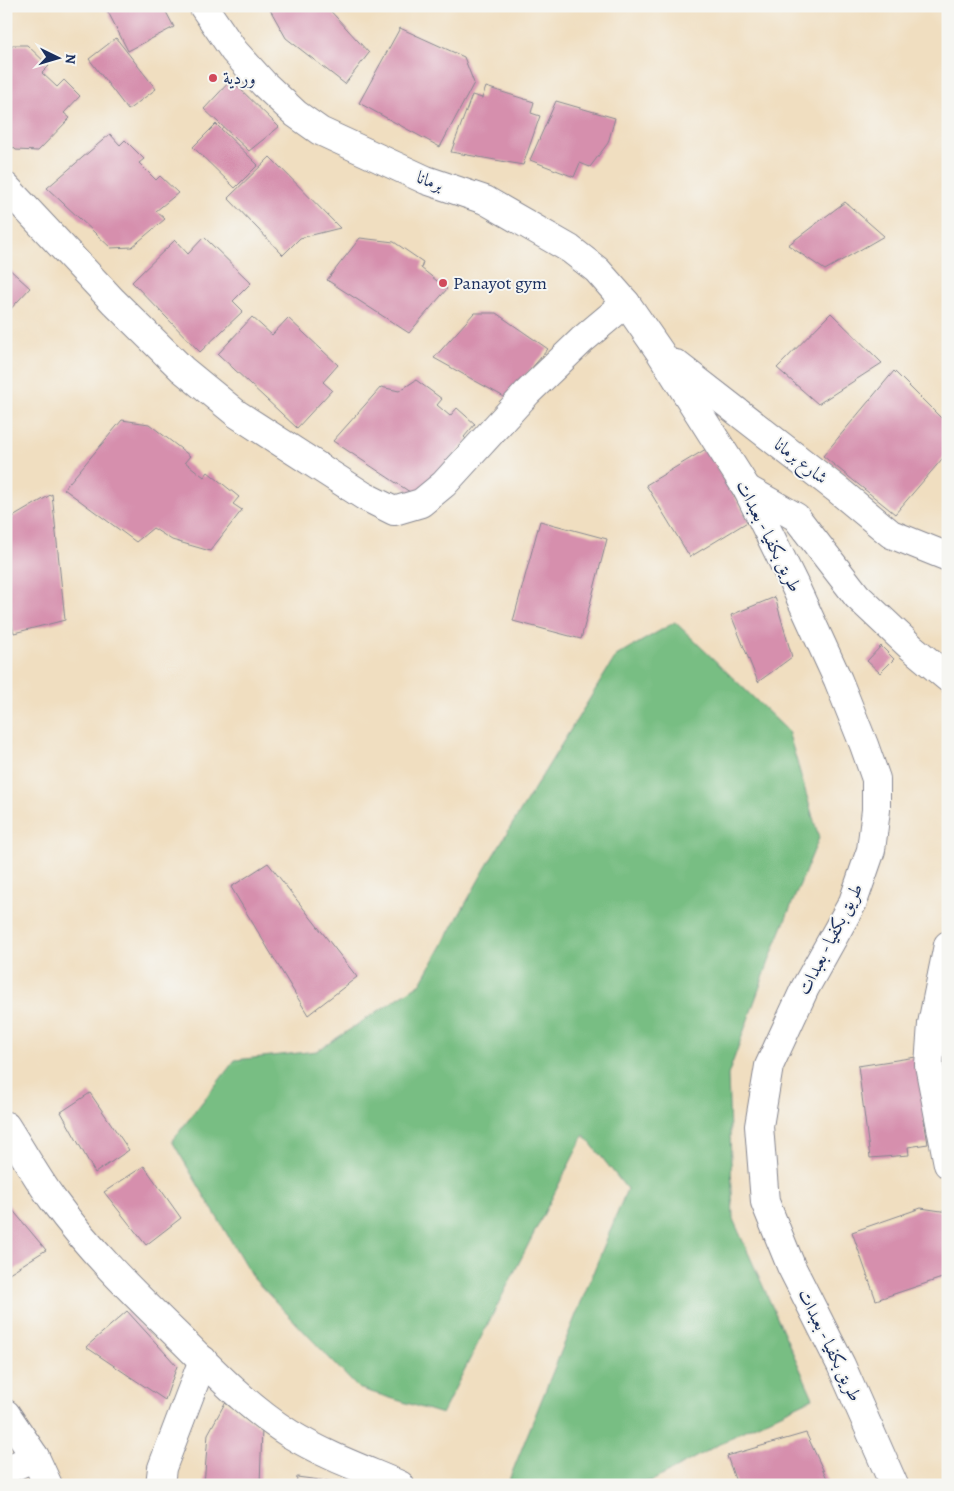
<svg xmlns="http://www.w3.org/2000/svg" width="954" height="1491" viewBox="0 0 954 1491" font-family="Alegreya,Amiri,serif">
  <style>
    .forest { fill: #78be83; stroke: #4a7670 }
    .building { fill: #d68fad }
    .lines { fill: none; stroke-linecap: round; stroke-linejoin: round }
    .street-casing { stroke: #86868f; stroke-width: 30 }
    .secondary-casing { stroke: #86868f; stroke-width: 30 }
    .street { stroke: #fff; stroke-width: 28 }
    .secondary { stroke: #fff; stroke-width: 28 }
    .poi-dot { fill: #d1495b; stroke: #f6f6f2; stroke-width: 2 }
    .labels { text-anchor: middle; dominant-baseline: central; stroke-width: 4; stroke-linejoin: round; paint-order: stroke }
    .poi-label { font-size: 18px; fill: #1b2f5e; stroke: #f6f6f2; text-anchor: start }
    .street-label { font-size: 18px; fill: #1b2f5e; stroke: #f6f6f2 }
  </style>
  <rect width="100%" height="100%" fill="#f6f6f2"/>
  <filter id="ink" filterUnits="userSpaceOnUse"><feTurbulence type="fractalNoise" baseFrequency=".02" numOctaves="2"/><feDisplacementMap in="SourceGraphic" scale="10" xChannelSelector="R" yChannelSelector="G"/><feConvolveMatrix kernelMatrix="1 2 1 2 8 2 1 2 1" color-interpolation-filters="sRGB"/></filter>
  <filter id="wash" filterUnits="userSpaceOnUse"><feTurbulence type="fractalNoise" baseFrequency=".0096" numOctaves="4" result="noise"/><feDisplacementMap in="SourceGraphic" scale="20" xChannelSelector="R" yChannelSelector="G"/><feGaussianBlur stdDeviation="1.12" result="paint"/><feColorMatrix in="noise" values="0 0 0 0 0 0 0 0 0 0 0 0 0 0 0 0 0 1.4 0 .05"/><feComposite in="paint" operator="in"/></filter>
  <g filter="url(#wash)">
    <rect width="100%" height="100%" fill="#f0dec0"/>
    <polygon class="forest" points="675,622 788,731 819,838 775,945 728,1075 733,1219 813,1398 745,1430 652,1481 507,1485 627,1189 584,1135 442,1414 358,1388 253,1278 172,1141 235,1060 317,1051 421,983 486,867 616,656"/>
    <g id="blocks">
      <g class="building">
        <polygon points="105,6 167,6 165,10 174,27 128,51"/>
        <polygon points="268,6 326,6 369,53 345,84 286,38"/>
        <polygon points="400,28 464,57 474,83 440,147 359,103"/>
        <polygon points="116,38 156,89 128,110 89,59"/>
        <polygon points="12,45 27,45 49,66 42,73 57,87 64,80 80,96 64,113 70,118 38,151 16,150 6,141 6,51"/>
        <polygon points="231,80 279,127 249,151 204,109"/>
        <polygon points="486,87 534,102 531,113 540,116 523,165 451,152 472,95 482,98"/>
        <polygon points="556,101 615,118 608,143 590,167 580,163 574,177 530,160"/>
        <polygon points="216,124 258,165 235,188 193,147"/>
        <polygon points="110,134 120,145 125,140 144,159 139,163 156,180 160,176 178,193 156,211 165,219 132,247 111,248 47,188"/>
        <polygon points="270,157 340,228 300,238 283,255 228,198"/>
        <polygon points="845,202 884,236 825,270 788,245"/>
        <polygon points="204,237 251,283 233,301 243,311 200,352 132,282 175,240 188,254"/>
        <polygon points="360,238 394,242 423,262 421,268 447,289 409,333 327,280"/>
        <polygon points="6,266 30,288 6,314"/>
        <polygon points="474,313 496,313 548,349 506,398 434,358"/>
        <polygon points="831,313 882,363 818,404 777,368"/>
        <polygon points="252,317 272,335 288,318 338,365 323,382 332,390 297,428 218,354"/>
        <polygon points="894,371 948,425 948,452 895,514 823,456"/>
        <polygon points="416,380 442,399 437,405 450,416 457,408 475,424 464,437 467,440 419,498 333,441 381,387 399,391"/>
        <polygon points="122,420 149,424 190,456 185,462 204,477 208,472 239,497 233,504 242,510 210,551 172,540 153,528 136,542 64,489"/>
        <polygon points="706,449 749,521 690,557 646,485"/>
        <polygon points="52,494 65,620 14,633 6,601 6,521"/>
        <polygon points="540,521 607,539 581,639 513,621"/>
        <polygon points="775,597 792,657 758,682 731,615"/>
        <polygon points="881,646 894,659 880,673 867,661"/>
        <polygon points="268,863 357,977 308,1015 231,887"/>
        <polygon points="916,1057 932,1118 924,1119 928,1144 908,1147 909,1155 870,1158 858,1066"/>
        <polygon points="90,1093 129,1150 95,1173 61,1112"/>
        <polygon points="144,1166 181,1218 146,1245 104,1192"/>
        <polygon points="6,1202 46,1250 6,1275"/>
        <polygon points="921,1208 948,1212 948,1276 876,1300 852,1232"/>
        <polygon points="127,1311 177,1366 165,1400 86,1347"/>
        <polygon points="225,1403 262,1428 260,1485 204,1485 208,1434"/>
        <polygon points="806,1433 830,1485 737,1485 727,1456"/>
        <polygon points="297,1477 350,1484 350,1485 296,1485"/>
      </g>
    </g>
  </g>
  <g filter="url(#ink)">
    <use href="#blocks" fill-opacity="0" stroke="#86868f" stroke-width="1"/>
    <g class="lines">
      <g class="street-casing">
        <g id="street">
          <polyline points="6,187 113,301 182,369 237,414 364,496 394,511 421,503 444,484 527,393 582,340 626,303"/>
          <polyline points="747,489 796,517 857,596 911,647 948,678"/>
          <polyline points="948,945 932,1024 929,1065 948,1164"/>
          <path d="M 6,1126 C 22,1151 36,1177 53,1200 C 93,1255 141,1300 189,1347 C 220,1378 253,1411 290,1434 C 324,1455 363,1469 400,1485"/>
          <polyline points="6,1414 35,1457 48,1485"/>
          <polyline points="6,1470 35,1457"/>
          <polyline points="160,1485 162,1468 203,1360"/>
        </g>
      </g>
      <g class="secondary-casing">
        <g id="secondary">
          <polyline points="203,6 234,51 264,84 296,114 320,131 426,180 485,200 570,249 597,270 626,303 660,352 747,489 794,584 838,680 864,745 876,779 876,810 871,850 853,902 805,988 769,1066 759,1126 765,1202 791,1266 841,1365 894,1485"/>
          <polyline points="676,364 838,490 891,534 948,557"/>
        </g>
      </g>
      <use href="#street" class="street"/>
      <use href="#secondary" class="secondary"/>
    </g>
  </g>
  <g class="poi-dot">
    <circle cx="213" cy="78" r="5"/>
    <circle cx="443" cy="283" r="5"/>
  </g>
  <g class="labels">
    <g class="poi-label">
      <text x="223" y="78">وردية</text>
      <text x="453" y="283">Panayot gym</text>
    </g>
    <g class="street-label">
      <text transform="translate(430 181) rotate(21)">برمانا</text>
      <text transform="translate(801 461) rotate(38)">شارع برمانا</text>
      <text transform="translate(769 536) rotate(63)">طريق بكفيا - بعبدات</text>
      <text transform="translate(830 939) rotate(-63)">طريق بكفيا - بعبدات</text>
      <text transform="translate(830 1345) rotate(64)">طريق بكفيا - بعبدات</text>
    </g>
  </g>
  <rect width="954" height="1491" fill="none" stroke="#f6f6f2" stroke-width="25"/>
  <g transform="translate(58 58) rotate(95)" stroke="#f6f6f2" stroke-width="4" paint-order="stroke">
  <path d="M0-4L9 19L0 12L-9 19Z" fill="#1b2f5e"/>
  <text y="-8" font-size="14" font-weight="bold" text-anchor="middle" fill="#1b2f5e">N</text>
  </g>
</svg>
